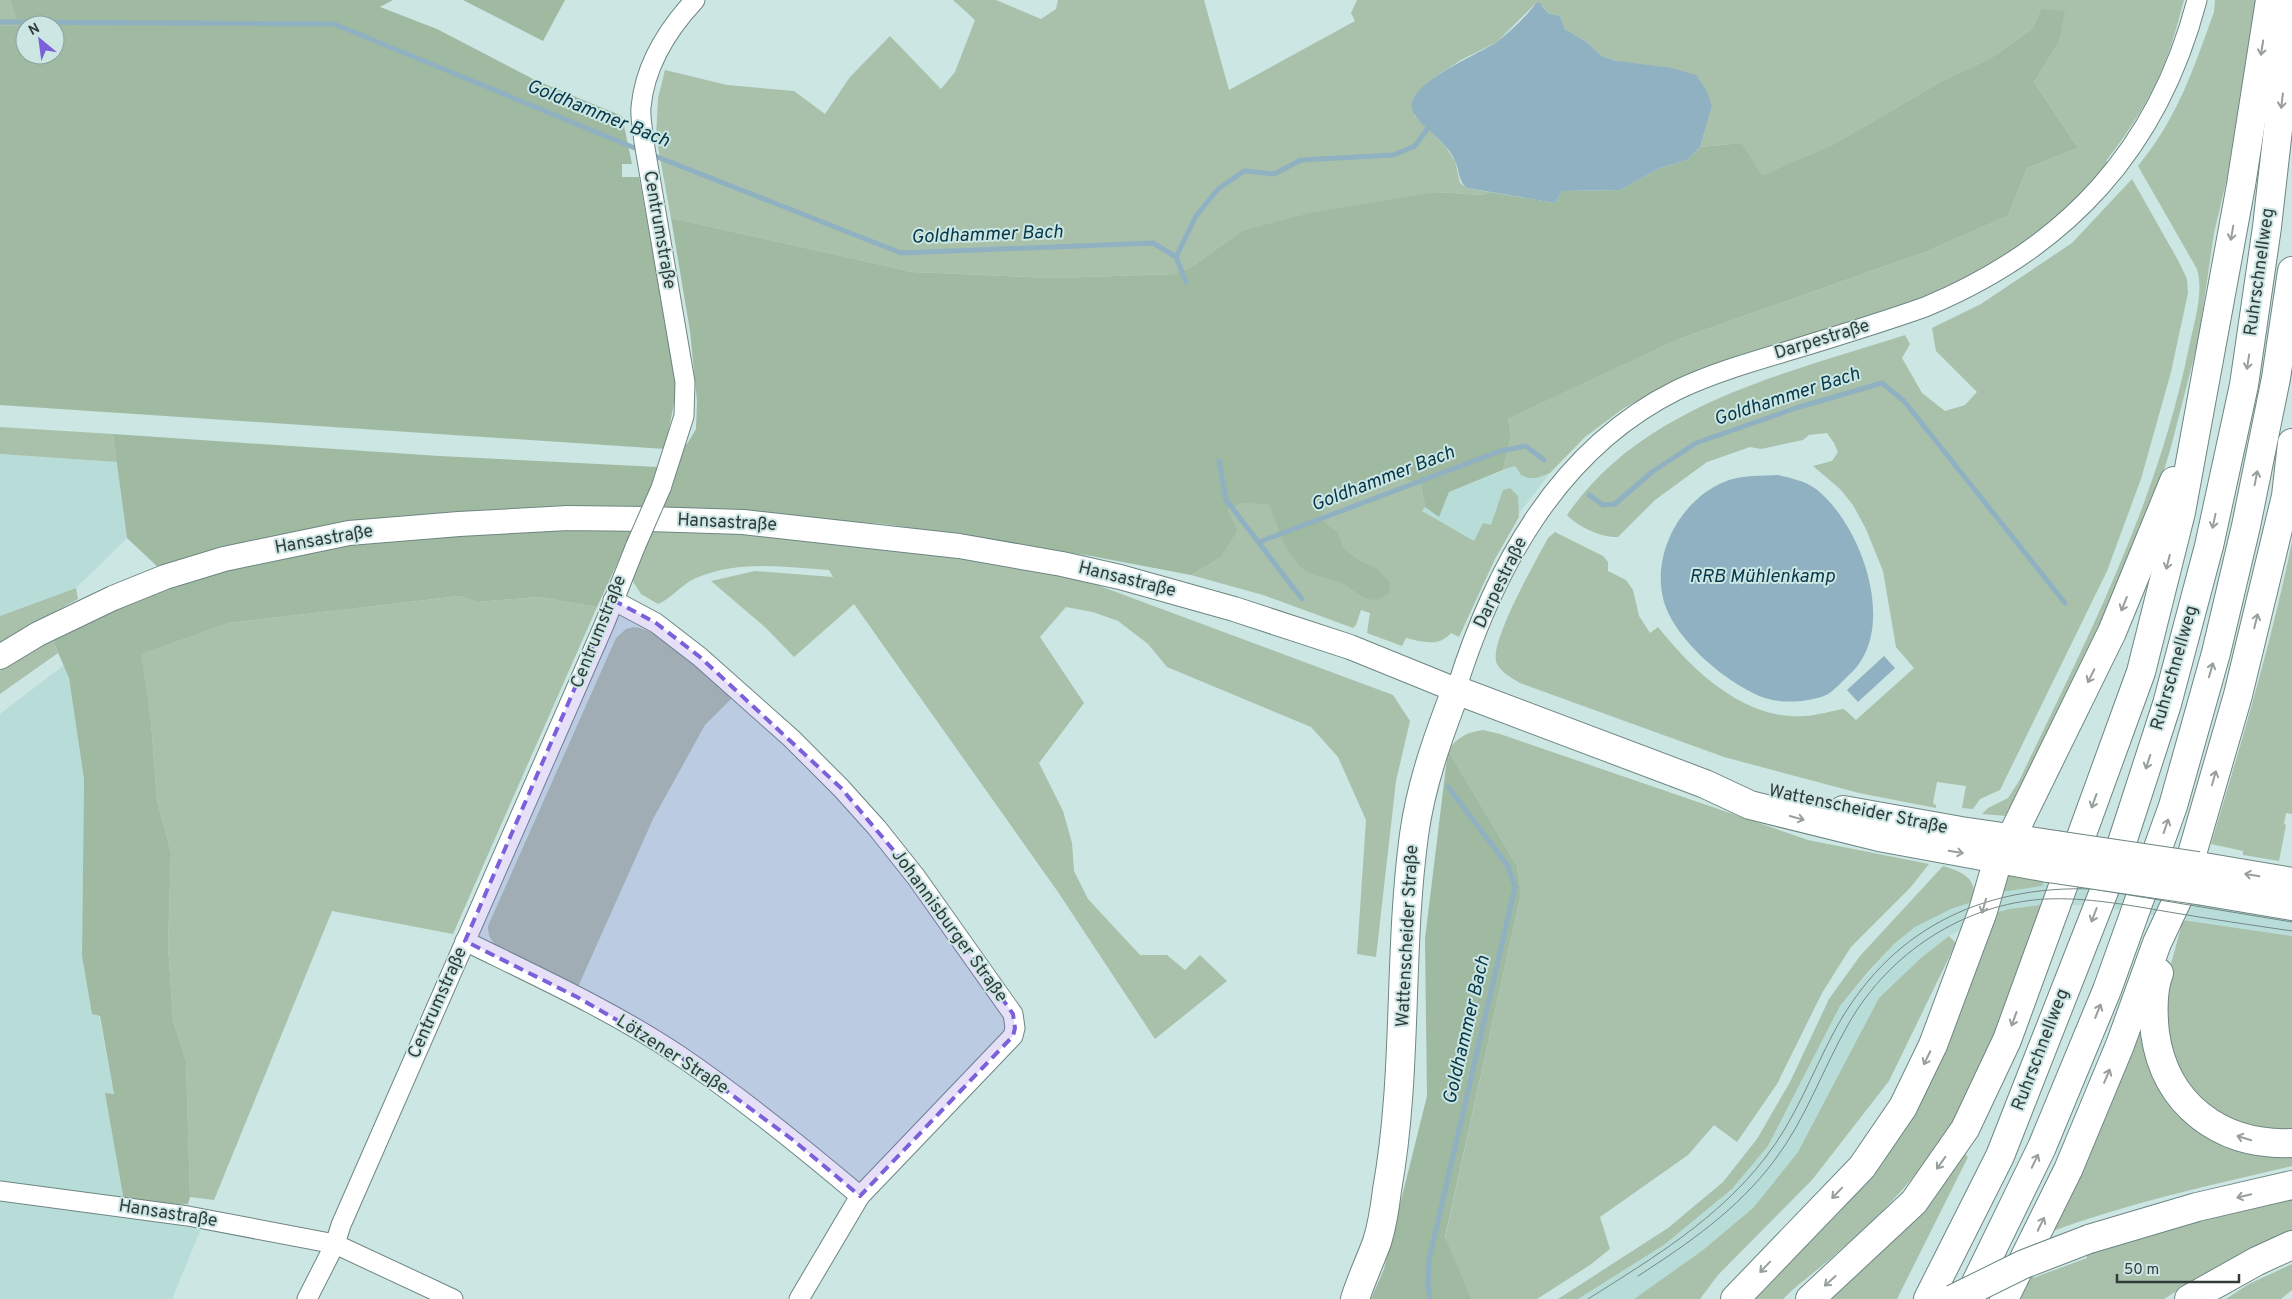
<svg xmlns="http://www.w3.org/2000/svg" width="2292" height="1299" viewBox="0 0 2292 1299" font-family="Overpass,sans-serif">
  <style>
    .built { fill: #b8ddd9 }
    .green { fill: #a9c1aa }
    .forest { fill: #a0b9a1; fill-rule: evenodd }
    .water { fill: #90b1c1 }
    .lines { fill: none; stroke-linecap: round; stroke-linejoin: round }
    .stream { stroke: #90b1c1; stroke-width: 5 }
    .minor-casing { stroke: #6d8683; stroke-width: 21 }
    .tertiary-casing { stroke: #6d8683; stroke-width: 26 }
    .secondary-casing { stroke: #6d8683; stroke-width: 30 }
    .motorway-casing { stroke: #6d8683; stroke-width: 30 }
    .minor { stroke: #fff; stroke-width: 19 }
    .tertiary { stroke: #fff; stroke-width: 24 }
    .secondary { stroke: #fff; stroke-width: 28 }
    .motorway { stroke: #fff; stroke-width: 28 }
    .tram { stroke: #768785; stroke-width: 1 }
    .minor-bridge-casing { stroke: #6d8683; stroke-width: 21; stroke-linecap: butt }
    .secondary-bridge-casing { stroke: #6d8683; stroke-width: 30; stroke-linecap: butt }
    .motorway-bridge-casing { stroke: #6d8683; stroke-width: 30; stroke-linecap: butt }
    .minor-bridge { stroke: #fff; stroke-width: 19 }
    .secondary-bridge { stroke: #fff; stroke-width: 28 }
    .motorway-bridge { stroke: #fff; stroke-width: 28 }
    .oneway { stroke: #989e9d }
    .marked { fill: #7b60da; fill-opacity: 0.2; stroke: #7b60da; stroke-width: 4; stroke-dasharray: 10 6; stroke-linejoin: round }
    .labels { text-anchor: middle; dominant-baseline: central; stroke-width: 4; stroke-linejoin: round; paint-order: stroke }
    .street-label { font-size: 18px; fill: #323c3b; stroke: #cbe6e3 }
    .water-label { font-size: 19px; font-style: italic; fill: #053749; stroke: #cbe6e3 }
  </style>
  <rect width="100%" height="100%" fill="#cbe6e3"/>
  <g class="built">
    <polygon points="0,454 117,462 127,538 76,588 0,616"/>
    <polygon points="1515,466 1521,475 1537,478 1550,473 1514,520 1451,633 1442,641 1433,643 1422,511 1425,507 1439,516 1449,492"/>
    <polygon points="64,665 69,678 84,779 82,956 92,1013 99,1016 114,1094 105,1093 125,1207 205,1219 172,1299 0,1299 0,714"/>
    <polygon points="2046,874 2292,913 2292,936 2099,907 2062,904 2047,904 2002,910 1966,927 1949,936 1922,957 1834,1085 1798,1152 1753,1208 1703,1250 1634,1299 1578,1299 1664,1245 1732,1189 1768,1146 1840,1006 1894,944 1915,927 1951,909 1995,893 2041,886"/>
  </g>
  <g class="green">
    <polygon points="0,0 10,0 20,26 0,26"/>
    <path d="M 953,0 L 996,0 L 1041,19 L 1056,9 L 1058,0 L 1204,0 L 1229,90 L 1355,21 L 1351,13 L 1357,0 L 2184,0 C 2178,21 2173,43 2165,62 C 2151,98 2130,130 2106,161 L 2109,163 C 2061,221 2007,258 1940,292 L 1676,380 L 1624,408 L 1585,437 L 1550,473 L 1537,478 L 1528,478 L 1521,475 L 1515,466 L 1503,470 L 1511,436 L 1508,419 L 1679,339 L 1925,252 L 2008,216 L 2027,168 L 2078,148 L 2034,82 L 2058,44 L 2041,9 L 2032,29 L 1991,58 L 1944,80 L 1832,145 L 1762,177 L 1742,143 L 1700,147 L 1712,107 L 1617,61 L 1602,56 L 1585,41 L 1565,29 L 1560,16 L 1548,13 L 1543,6 L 1536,3 L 1497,42 L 1461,60 L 1435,77 L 1414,115 L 1445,146 L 1455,161 L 1460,183 L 1467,188 L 1489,192 L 1484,195 L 1437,192 L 1241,231 L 1193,266 L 1174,274 L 1054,278 L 913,272 L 671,218 L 656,136 L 658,98 L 665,70 L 727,85 L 794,91 L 825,114 L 850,77 L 890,36 L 941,89 L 955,72 L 975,20 Z"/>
    <path d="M 2215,0 L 2262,0 L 2243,110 L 2214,233 L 2201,322 L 2203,322 L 2171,447 L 2154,503 L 2124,579 L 2007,816 L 1982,814 L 1988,808 L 2008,798 L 2019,781 C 2087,639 2157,504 2189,347 C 2194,322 2204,294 2197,269 L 2138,166 C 2178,117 2193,70 2214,12 Z"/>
    <path d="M 2132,179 L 2179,262 L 2187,279 L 2188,293 L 2171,372 L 2141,479 L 2107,571 L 2000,790 L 1980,799 L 1973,809 L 1962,808 L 1966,786 L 1937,782 L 1933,803 L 1936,805 L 1936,808 L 1859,793 L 1724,757 L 1520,683 C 1512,678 1502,673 1497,664 C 1487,645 1537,559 1548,538 L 1555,532 L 1603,556 L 1608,562 L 1608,571 L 1626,580 L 1633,590 L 1639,616 L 1650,633 L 1658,627 C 1693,671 1745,721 1806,716 C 1819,715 1831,711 1844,709 L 1856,720 L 1914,668 L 1896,647 L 1883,571 L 1866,529 L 1853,505 L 1840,489 L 1813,466 L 1832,461 L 1838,452 L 1834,443 L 1827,433 L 1809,435 L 1803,440 L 1761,449 L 1750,447 L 1707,462 L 1655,500 L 1618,537 C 1602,538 1578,527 1567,515 C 1643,404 1785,374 1905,335 L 1910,344 L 1902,358 L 1922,393 L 1945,411 L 1965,405 L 1977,392 L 1936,351 L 1932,328 L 1981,304 L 2072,243 Z"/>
    <polygon points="0,427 113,434 117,462 0,454"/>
    <path d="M 1398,473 L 1409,481 L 1421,484 L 1425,507 L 1422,511 L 1474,541 L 1483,523 L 1491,525 L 1503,490 L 1510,488 L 1518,496 L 1519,517 L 1495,559 L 1459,637 L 1451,633 C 1438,647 1423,642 1406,638 L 1402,646 L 1367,633 L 1370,613 L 1361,610 L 1356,625 L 1353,628 L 1263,595 L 1191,575 L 1220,558 L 1228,510 L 1243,503 L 1323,503 Z"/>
    <path d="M 654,528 L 765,534 L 977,558 L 1081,579 L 1393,695 L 1410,721 L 1396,781 L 1376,957 L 1357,954 L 1366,820 L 1338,757 L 1311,727 L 1167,667 L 1148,644 L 1118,621 L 1093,612 L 1066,607 L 1040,637 L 1084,703 L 1039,763 L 1063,811 L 1072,843 L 1074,871 L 1088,899 L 1140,955 L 1167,955 L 1185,970 L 1200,955 L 1227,981 L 1155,1039 L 1058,892 L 854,604 L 794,657 L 765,627 L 711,581 L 755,571 L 833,577 L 829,570 C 784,567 739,560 696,578 C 682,584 672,598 658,604 L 641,594 L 632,580 Z"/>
    <path d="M 2292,542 L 2292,814 L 2286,813 L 2284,824 L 2286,825 L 2279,861 L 2243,855 L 2243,851 L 2211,844 C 2241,744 2271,644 2292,542 Z"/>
    <polygon points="76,588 78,599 0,642 0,616"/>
    <polygon points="460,596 477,602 538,597 597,607 453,934 332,911 214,1200 190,1197 186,1061 173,1021 168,944 171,853 157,800 151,721 140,654 229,623"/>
    <path d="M 634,627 C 663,630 711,678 733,697 L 705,725 L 653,819 L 577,989 L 501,950 C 492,942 488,938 488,926 L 616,638 L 626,629 Z"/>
    <polygon points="51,636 58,653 0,694 0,671"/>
    <path d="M 1483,730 L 1500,734 L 1808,840 L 1929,864 L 1910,888 L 1851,947 L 1822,993 L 1777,1084 L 1737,1142 L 1714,1125 L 1688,1155 L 1600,1217 L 1610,1249 L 1590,1265 L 1537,1299 L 1472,1299 L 1445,1238 L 1521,894 L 1517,866 L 1448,750 C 1458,737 1467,732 1483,730 Z"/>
    <path d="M 1943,866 C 1965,873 1975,877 1975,901 L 1951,909 L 1915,927 L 1894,944 L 1868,972 L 1840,1006 L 1768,1146 L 1732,1189 L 1664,1245 L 1578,1299 L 1558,1299 L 1668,1228 L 1723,1182 L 1757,1139 L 1790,1082 L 1829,999 L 1860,956 Z"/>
    <polygon points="2008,873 2046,874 2042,886 1995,893"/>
    <path d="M 2047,904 C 2012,993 1983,1090 1922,1166 C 1899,1196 1869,1225 1840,1250 C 1822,1267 1801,1281 1783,1299 L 1750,1299 L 1840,1212 L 1904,1123 L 1994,913 L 2009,909 Z"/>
    <polygon points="2183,920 2292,936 2292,1132 2241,1127 2192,1094 2170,1058 2160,1004"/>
    <polygon points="1949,936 1955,942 1955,945 1889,1081 1812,1180 1718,1275 1700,1299 1634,1299 1703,1250 1753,1208 1798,1152 1879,998 1922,957"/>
    <path d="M 2141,1023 L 2142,1039 L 2156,1076 L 2176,1109 L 2292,1153 L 2292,1166 C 2211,1185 2128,1203 2050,1232 Z"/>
    <polygon points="1963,1152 1968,1157 1897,1299 1824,1299"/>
    <polygon points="2292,1198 2292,1230 2211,1270 2164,1299 2017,1299 2026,1279 2034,1275 2033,1278 2087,1258 2086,1253 2198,1220"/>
    <polygon points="2292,1264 2292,1290 2281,1299 2226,1299 2249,1284"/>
  </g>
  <g class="forest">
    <path d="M 10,0 L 393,0 L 380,7 L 437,29 L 535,80 L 622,116 L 632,164 L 622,164 L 622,177 L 639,177 L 675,373 L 677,388 L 665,449 L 0,405 L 0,26 L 19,26 ZM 25,25 L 55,25 L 55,55 L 25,55 Z"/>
    <polygon points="463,0 565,0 543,41"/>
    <path d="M 2041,9 L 2065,11 L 2058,44 L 2034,82 L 2078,148 L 2027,168 L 2008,216 L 1925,252 L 1679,339 L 1508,419 L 1511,436 L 1503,470 L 1449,492 L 1439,517 L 1425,507 L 1421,484 L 1409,481 L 1398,473 L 1323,503 L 1320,519 L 1338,533 L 1344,549 L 1358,560 L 1376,568 L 1389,581 L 1390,591 C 1371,612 1357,590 1340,582 C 1329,577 1314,578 1303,569 C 1285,554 1278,526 1269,504 L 1243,503 L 1228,510 L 1237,531 L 1220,558 L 1191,575 L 1091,556 L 885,524 L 662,508 L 684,444 L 687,444 L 696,429 L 697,401 L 690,331 L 671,218 L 913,272 L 1054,278 L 1174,274 L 1193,266 L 1241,231 L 1314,212 L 1437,192 L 1484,195 L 1489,192 L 1555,203 L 1562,191 L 1620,190 L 1660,168 L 1687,160 L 1700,147 L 1742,143 L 1762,176 L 1832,145 L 1944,80 L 1991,58 L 2032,29 Z"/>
    <polygon points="113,434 439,456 658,467 654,483 643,509 533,509 161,570 127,538"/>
    <polygon points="634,527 597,607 538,597 477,602 460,596 229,623 141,654 151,721 157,800 171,853 168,944 173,1021 186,1061 190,1197 188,1204 125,1207 105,1093 114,1094 100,1016 92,1014 82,956 84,779 69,678 51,636 136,597 226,568 336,545 418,536"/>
    <polygon points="1448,750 1517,866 1521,894 1445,1237 1472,1299 1371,1299 1384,1269 1427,1096 1425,939"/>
  </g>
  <g class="water">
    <path d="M 1536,3 L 1540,3 L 1548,13 L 1560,16 L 1565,29 L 1585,41 L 1602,56 L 1617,61 L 1672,68 L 1696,75 L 1707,91 L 1712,107 L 1700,147 L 1687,160 L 1660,168 L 1620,190 L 1562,191 L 1555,203 L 1467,188 C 1458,181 1460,172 1455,161 C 1453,156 1449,150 1445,146 C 1437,136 1415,121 1412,109 C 1407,82 1481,54 1498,41 C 1511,31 1526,17 1536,3 Z"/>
    <path d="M 1778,475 C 1791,478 1805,481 1816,489 C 1862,525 1899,629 1850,674 C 1843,680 1834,692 1824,696 C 1807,702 1783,704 1765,698 C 1728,685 1672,638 1663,598 C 1652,551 1683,496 1729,480 C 1744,475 1762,476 1778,475 Z"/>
    <polygon points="1884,656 1895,668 1858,702 1847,690"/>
  </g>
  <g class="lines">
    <g class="stream">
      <polyline points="0,22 334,24 642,151"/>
      <polyline points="650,154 901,253 1153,243 1176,257 1186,282"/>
      <polyline points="1176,257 1196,216 1218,189 1244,171 1274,174 1301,160 1393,155 1415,146 1428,128"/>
      <polyline points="1219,461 1226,500 1302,599"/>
      <polyline points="1589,495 1603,505 1615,504 1652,472 1696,443 1796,408 1882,383 1904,401 2065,603"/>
      <polyline points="1259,542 1500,451 1526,446 1544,460"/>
      <polyline points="1430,1299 1428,1285 1429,1260 1515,887 1508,866 1448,787"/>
    </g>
    <g class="minor-casing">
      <g id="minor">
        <path d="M 661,488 L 684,416 L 685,382 L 644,142 C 643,131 640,118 641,107 C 645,65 667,30 695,0"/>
        <polyline points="613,600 656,623 700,657 791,738 841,788 877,828 916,877 1013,1014 1015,1028 1013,1036 860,1196 799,1299"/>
        <path d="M 1456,690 C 1494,568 1558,449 1677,390 C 1713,373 1751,362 1788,351 C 1834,337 1880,323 1925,307 C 2067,248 2158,149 2197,0"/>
        <path d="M 465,941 C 538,977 613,1011 680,1056 C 743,1099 802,1147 860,1196"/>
        <polyline points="0,1191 188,1216 335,1244 453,1299"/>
        <polyline points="307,1299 335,1244 341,1225 604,625 636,545"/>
      </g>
    </g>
    <g class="tertiary-casing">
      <polyline id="tertiary" points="0,657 38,634 113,598 165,577 224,559 349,533 459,524 568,518 648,519 743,522 959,546 1062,564 1120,577 1234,609 1350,647 1456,690"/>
    </g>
    <g class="secondary-casing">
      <g id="secondary">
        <polyline points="1843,810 1961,831 2056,845"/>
        <polyline points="2198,866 2292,882"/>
        <polyline points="2203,891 2292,906"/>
        <path d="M 1355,1299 C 1361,1280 1370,1261 1377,1242 C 1382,1226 1385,1207 1387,1190 C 1408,1073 1398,953 1414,835 C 1421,784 1438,737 1456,690 L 1705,784 L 1750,805 L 1879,837 L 2048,868"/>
      </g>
    </g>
    <g class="motorway-casing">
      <g id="motorway">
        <polyline points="2011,838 2112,632 2174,481"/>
        <path d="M 2159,973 C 2152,991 2153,1014 2155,1033 C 2165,1105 2221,1146 2292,1143"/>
        <polyline points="2089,1239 2197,1207 2292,1185"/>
        <polyline points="1735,1299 1862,1167 1903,1107 1933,1045 1983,911 1998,859"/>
        <polyline points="1810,1299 1914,1202 1965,1129 2007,1040 2141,672 2181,512 2241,185 2270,0"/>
        <polyline points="1928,1299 2000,1156 2117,858 2167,704 2209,546 2244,385 2267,227 2284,76 2290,0"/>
        <polyline points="1968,1299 2042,1147 2107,990 2173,806 2216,653 2246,526 2276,378 2292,271"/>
        <polyline points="2004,1299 2068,1170 2120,1045 2157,943 2181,892 2238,695 2286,496 2292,443"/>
        <polyline points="2189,1299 2257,1261 2292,1245"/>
      </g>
    </g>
    <use href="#minor" class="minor"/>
    <use href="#tertiary" class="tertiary"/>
    <use href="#secondary" class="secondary"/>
    <use href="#motorway" class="motorway"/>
    <g class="tram">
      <path d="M 1638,1276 C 1689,1243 1737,1210 1774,1161 C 1806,1119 1823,1068 1849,1023 C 1890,952 1964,904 2045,899 C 2086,897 2128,905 2169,912 C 2210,919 2251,925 2292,931"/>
      <path d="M 1588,1299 C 1653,1258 1718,1219 1765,1158 C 1795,1120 1811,1075 1834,1032 C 1888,931 1979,885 2093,889 L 2292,922"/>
    </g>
    <g class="minor-bridge-casing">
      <polyline id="minor-bridge" points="636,545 661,488"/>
    </g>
    <g class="secondary-bridge-casing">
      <g id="secondary-bridge">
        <polyline points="2056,845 2198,866"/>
        <polyline points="2048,868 2203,891"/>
      </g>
    </g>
    <g class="motorway-bridge-casing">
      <polyline id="motorway-bridge" points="1953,1299 2024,1264 2089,1239"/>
    </g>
    <use href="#minor-bridge" class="minor-bridge"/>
    <use href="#secondary-bridge" class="secondary-bridge"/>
    <use href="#motorway-bridge" class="motorway-bridge"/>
  </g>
  <defs><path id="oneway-shaft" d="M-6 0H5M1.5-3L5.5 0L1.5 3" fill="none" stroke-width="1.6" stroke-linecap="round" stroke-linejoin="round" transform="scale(1.25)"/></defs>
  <g class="oneway">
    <use href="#oneway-shaft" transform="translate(2262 48) rotate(99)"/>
    <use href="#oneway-shaft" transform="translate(2282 101) rotate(97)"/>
    <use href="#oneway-shaft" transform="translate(2232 233) rotate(100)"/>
    <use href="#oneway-shaft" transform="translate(2248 362) rotate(99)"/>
    <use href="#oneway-shaft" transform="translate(2256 478) rotate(-79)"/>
    <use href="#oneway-shaft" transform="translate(2214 521) rotate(102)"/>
    <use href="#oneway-shaft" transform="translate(2168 562) rotate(104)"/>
    <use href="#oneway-shaft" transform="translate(2124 604) rotate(112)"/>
    <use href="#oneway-shaft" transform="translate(2256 621) rotate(-76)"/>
    <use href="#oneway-shaft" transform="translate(2211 670) rotate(-74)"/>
    <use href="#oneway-shaft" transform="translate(2091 676) rotate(116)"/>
    <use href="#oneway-shaft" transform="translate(2148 762) rotate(108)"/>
    <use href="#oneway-shaft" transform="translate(2214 778) rotate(-74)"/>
    <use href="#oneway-shaft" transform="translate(2094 801) rotate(110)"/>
    <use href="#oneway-shaft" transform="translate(1797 818) rotate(15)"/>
    <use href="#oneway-shaft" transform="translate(2166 826) rotate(-71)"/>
    <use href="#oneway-shaft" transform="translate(1956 852) rotate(10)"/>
    <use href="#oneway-shaft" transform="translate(2252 875) rotate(-170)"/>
    <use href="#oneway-shaft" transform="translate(1984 906) rotate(106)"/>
    <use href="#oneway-shaft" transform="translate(2094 915) rotate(111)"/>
    <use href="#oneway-shaft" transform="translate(2098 1011) rotate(-68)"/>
    <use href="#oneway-shaft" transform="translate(2014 1019) rotate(110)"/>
    <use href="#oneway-shaft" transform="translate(1927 1058) rotate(116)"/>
    <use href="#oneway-shaft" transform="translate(2107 1076) rotate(-67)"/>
    <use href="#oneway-shaft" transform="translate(2244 1138) rotate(-163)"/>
    <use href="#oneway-shaft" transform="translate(2035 1161) rotate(-64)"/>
    <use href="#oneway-shaft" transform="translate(1941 1163) rotate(125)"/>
    <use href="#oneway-shaft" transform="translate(1837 1193) rotate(134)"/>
    <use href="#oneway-shaft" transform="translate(2244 1196) rotate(167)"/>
    <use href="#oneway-shaft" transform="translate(2041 1224) rotate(-64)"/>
    <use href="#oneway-shaft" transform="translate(1765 1267) rotate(134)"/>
    <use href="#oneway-shaft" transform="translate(1830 1281) rotate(138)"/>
  </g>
  <path class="marked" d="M 613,600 L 656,623 L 700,657 L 841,788 L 916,877 L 1013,1014 L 1015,1028 L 1013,1036 L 860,1196 L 793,1140 L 679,1056 L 577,997 L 465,941 Z"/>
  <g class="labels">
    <g class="street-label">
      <text transform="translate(659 230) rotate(80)">Centrumstraße</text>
      <text transform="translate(2260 272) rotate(-82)">Ruhrschnellweg</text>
      <text transform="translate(1822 340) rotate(-17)">Darpestraße</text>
      <text transform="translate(727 523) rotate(3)">Hansastraße</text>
      <text transform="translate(324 540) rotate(-10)">Hansastraße</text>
      <text transform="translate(1127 580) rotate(14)">Hansastraße</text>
      <text transform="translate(1501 583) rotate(-64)">Darpestraße</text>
      <text transform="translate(599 632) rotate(-68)">Centrumstraße</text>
      <text transform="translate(2175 668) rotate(-74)">Ruhrschnellweg</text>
      <text transform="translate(1858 810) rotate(12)">Wattenscheider Straße</text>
      <text transform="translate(949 926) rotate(54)">Johannisburger Straße</text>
      <text transform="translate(1408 936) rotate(-87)">Wattenscheider Straße</text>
      <text transform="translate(438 1003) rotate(-66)">Centrumstraße</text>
      <text transform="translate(2041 1050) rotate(-69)">Ruhrschnellweg</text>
      <text transform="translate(672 1055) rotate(33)">Lötzener Straße</text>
      <text transform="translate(168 1214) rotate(9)">Hansastraße</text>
    </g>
    <g class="water-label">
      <text transform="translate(598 114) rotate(22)">Goldhammer Bach</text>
      <text transform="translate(987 235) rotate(-2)">Goldhammer Bach</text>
      <text transform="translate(1787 397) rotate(-18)">Goldhammer Bach</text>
      <text transform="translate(1383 479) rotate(-21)">Goldhammer Bach</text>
      <text x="1762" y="577">RRB Mühlenkamp</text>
      <text transform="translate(1467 1030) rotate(-77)">Goldhammer Bach</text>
    </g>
  </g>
  <g transform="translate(40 40) rotate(331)"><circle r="24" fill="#cbe6e3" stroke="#8ea2a0"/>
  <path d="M0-4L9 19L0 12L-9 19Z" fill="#7b60da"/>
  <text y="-8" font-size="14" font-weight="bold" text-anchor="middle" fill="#323c3b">N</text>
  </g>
  <path d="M2117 1274v8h122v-8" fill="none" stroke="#323c3b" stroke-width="2.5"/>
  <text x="2124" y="1274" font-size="15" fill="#323c3b" stroke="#cbe6e3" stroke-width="4" paint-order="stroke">50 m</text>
</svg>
